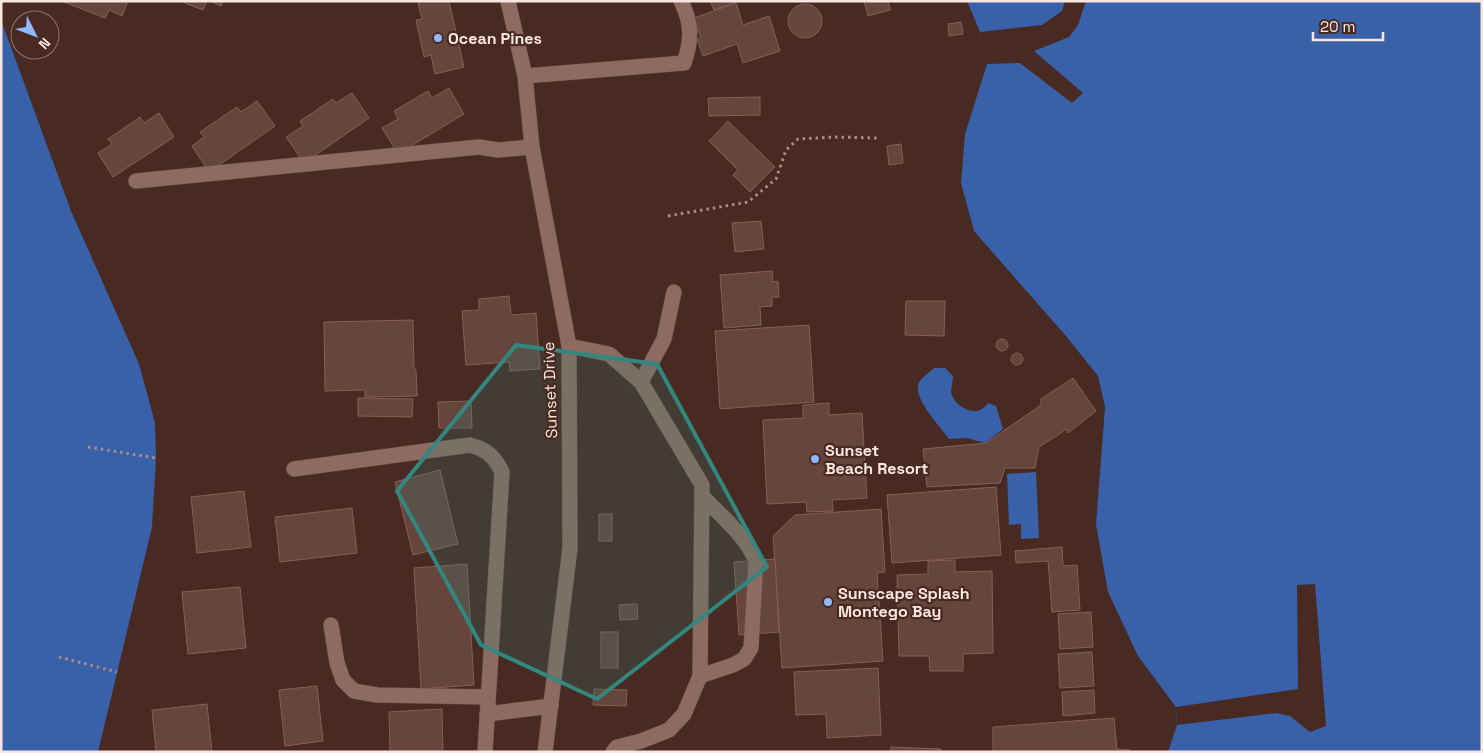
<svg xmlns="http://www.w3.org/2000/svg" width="1483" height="753" viewBox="0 0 1483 753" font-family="'Space Grotesk',sans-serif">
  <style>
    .water { fill: #3861aa }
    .pier { fill: #482a22 }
    .building { fill: #65453c; stroke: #836157 }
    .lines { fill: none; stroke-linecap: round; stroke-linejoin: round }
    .minor-casing { stroke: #624942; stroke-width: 16 }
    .path { stroke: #a78e87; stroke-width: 3; stroke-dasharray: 2.5 4; stroke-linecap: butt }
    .minor { stroke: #8d6b61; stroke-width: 15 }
    .marked { fill: #32877f; fill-opacity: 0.2; stroke: #32877f; stroke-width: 4; stroke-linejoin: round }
    .poi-dot { fill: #90b8fd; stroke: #482a22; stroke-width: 2 }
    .labels { text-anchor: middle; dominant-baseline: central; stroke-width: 4.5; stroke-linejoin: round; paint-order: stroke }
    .poi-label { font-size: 16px; font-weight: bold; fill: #fae6e0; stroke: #482a22; text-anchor: start }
    .street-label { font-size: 16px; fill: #fae6e0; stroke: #482a22 }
  </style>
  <rect width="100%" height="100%" fill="#482a22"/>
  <g class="water">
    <polygon points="967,1 1482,1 1482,752 1168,752 1177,725 1176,707 1138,656 1108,592 1096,524 1105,407 1098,376 1066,336 974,231 961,183 965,134 987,64 980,32"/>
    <polygon points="1,20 71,211 139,364 155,423 156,458 152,527 98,752 1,752"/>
    <path d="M 934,368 L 945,368 L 953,376 C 953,381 951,388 951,392 C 953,404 971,416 982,409 C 984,408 986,405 988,403 L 996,406 L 1003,429 L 985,443 L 967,438 L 949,439 C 940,426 915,401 918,385 C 920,378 929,373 934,368 Z"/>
    <polygon points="1036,472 1039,538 1021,539 1021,524 1009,525 1007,474"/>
  </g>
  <g class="pier">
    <polygon points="1065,1 1086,1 1078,25 1069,37 1034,51 1083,93 1072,103 1020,63 987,64 980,32 1042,25 1062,11"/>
    <polygon points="1315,584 1326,726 1310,732 1290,716 1277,713 1177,725 1176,707 1298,689 1297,585"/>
  </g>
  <g class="building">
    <polygon points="128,1 122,16 109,10 105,18 64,2"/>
    <polygon points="180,1 207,1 203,10"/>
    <polygon points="210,1 223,1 221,6"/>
    <polygon points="425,1 449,1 464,67 435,74 431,55 424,57 416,20 422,19 418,3"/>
    <polygon points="710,1 738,1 714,10"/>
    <polygon points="864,1 888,1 890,10 868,16"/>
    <polygon points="736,3 743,25 769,16 780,51 743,63 737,44 703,56 697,39 701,38 694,18"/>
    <circle cx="805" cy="21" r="17"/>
    <polygon points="961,22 963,34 949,36 948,24"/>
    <polygon points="449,88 464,114 398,154 382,128 398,119 394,111 428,91 432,98"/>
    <polygon points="352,93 369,118 304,163 286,137 303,126 300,121 333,99 336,103"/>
    <polygon points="760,97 760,115 709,116 708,98"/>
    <polygon points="257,101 275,126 209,172 192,146 204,137 200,132 237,107 241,112"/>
    <polygon points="159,113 174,137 113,177 98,153 112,144 108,139 140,117 144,123"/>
    <polygon points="728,121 775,167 750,192 733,175 738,170 709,141"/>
    <polygon points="901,144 903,163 889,165 887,146"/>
    <polygon points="761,221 764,249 735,252 732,223"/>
    <polygon points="772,271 773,282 778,281 779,297 772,297 772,306 760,307 761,325 724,328 720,275"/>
    <polygon points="509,296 511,315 536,313 540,369 510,371 509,362 466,365 462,311 479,310 479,299"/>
    <polygon points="906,301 945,301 944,336 905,335"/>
    <polygon points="413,320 414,369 416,370 417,396 365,397 365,390 325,391 324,322"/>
    <polygon points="809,325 814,402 720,409 715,331"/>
    <circle cx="1002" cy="345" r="6"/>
    <circle cx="1017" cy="359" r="6"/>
    <polygon points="1073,378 1096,411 1068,433 1067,429 1039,447 1035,468 1005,468 1000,483 927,487 923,449 986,443 1041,405 1041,399"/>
    <polygon points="358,398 413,399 412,417 358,416"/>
    <polygon points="471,401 472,428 439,428 438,402"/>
    <polygon points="829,403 829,415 862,413 867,498 832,500 833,511 807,512 806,502 767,504 763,420 803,418 803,405"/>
    <polygon points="440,470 458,544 413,555 395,482"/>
    <polygon points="996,487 1001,555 892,563 887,495"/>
    <polygon points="244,491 251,547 197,553 191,497"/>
    <polygon points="352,508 357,553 280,562 275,517"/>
    <polygon points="881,509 885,572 877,573 883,661 782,668 773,536 795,515"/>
    <rect x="599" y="514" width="13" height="27"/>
    <polygon points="1062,547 1063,566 1077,565 1080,610 1052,612 1048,561 1016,563 1015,551"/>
    <polygon points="775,559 779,632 739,635 734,562"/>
    <polygon points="955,560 955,572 992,571 993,653 963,654 963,671 930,671 929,656 899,656 897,575 928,574 928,561"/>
    <polygon points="467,564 474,685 421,689 414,568"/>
    <polygon points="240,587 246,648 188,654 182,592"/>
    <polygon points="637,604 638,619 620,620 619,605"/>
    <polygon points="1091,612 1093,647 1060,649 1058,614"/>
    <rect x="601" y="632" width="17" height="36"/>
    <polygon points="1092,652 1094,686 1060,688 1058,654"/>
    <polygon points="878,668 881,735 827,738 826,714 796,715 794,672"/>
    <polygon points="317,686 323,741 285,746 279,690"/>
    <polygon points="594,689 627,690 626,706 593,705"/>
    <polygon points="1094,690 1095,713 1063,716 1062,692"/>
    <polygon points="207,704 212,752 156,752 152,710"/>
    <polygon points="442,709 443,752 390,752 389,712"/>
    <polygon points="1114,718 1117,749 1130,750 1130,752 993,752 993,727"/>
    <polygon points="891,747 941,749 940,752 891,752"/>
  </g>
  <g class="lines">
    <g class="minor-casing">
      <g id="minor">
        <polyline points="508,1 525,76 532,147 569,346 570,548 545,752"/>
        <path d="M 525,76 L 684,63 C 692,40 692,23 681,1"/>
        <polyline points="136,181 479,147 498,150 532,147"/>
        <polyline points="569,346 609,354 641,382 702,485 700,676 684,714 669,730 641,741 617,747 613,752"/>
        <polyline points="641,382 664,339 674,292"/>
        <path d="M 294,469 L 470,445 C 486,449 495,457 502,472 L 485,752"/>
        <polyline points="331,625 337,663 343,680 354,691 377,695 488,697"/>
        <path d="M 700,676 L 733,665 L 744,659 L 751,648 L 756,561 C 746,536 721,516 702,496"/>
        <polyline points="487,714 551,706"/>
      </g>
    </g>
    <g class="path">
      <polyline points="668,216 748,202 776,179 786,150 798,139 835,137 879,138"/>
      <polyline points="88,447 156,458"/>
      <polyline points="59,657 117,672"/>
    </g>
    <use href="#minor" class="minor"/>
  </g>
  <path class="marked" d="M 516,345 L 657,364 L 767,567 L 597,699 L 481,645 L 397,491 Z"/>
  <g class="poi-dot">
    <circle cx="438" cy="38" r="5"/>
    <circle cx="815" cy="459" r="5"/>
    <circle cx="828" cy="602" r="5"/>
  </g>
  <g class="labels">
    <g class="poi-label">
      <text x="448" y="38">Ocean Pines</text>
      <text x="825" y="450">Sunset<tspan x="825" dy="18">Beach Resort</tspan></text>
      <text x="838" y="593">Sunscape Splash<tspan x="838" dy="18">Montego Bay</tspan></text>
    </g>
    <g class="street-label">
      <text transform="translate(550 390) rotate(-92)">Sunset Drive</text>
    </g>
  </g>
  <rect width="1483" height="753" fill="none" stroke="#fae6e0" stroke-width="5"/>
  <g transform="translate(35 35) rotate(132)"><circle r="24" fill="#482a22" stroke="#8f756e"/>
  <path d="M0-4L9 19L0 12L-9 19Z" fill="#90b8fd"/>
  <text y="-8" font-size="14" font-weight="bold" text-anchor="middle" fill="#fae6e0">N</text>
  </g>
  <path d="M1313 32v8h70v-8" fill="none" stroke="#fae6e0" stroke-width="2.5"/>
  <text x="1320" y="32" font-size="15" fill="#fae6e0" stroke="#482a22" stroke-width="4" paint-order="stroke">20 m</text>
</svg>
